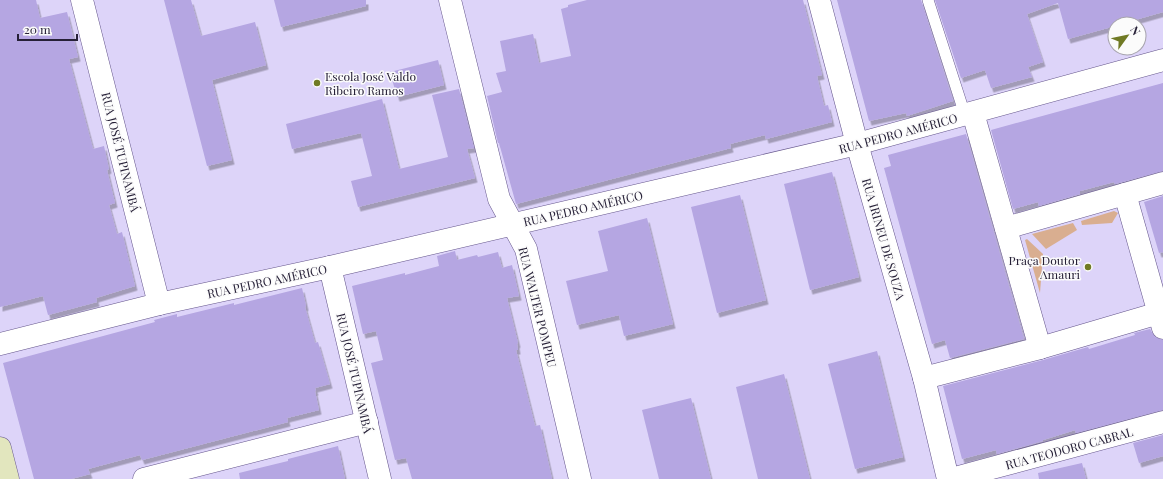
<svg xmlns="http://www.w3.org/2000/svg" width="1163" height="479" viewBox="0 0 1163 479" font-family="'Playfair Display',serif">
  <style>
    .green { fill: #d9ae90 }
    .building { fill: #b5a6e2; filter: url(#shadow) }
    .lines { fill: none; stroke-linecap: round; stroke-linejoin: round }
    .lane-casing { stroke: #64558b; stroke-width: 12 }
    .street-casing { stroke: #64558b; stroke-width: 23 }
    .secondary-casing { stroke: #64558b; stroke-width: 23 }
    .lane { stroke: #fff; stroke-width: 11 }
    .street { stroke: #fff; stroke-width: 22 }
    .secondary { stroke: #e2e6be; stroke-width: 22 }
    .poi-dot { fill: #707a25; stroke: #fbfbfb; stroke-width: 1.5 }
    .labels { text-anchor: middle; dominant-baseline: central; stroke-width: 3; stroke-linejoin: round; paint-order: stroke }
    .poi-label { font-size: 12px; fill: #262037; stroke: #fbfbfb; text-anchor: start }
    .street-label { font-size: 12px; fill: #262037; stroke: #fbfbfb }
  </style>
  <defs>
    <filter id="shadow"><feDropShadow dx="2.5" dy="4.5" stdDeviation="0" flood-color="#0004"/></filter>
  </defs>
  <rect width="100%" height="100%" fill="#ddd4f9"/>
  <g class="green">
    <polygon points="1114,211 1118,213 1112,223 1082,225 1081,221"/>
    <polygon points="1073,223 1077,230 1046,249 1032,234"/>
    <polygon points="1027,239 1043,254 1040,293 1025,240"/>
  </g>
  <g class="building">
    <polygon points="0,0 36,0 40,18 67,12 78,57 69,59 93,149 104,146 109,169 107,170 115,203 109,205 117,234 122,232 135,286 96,298 97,302 48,315 43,296 0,307"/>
    <polygon points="164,0 191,0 201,36 255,22 266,65 212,80 232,160 207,166"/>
    <polygon points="274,0 366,0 366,6 281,27"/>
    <polygon points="587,0 803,0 822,75 817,76 824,106 828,105 832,122 766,139 765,135 730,144 731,148 516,204 499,143 498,143 487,96 502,92 496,73 506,71 500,41 533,34 539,63 571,56 561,9 568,7 568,5"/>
    <polygon points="837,0 921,0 953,101 907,116 906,113 869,121"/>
    <polygon points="935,0 1163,0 1163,12 1121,24 1115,24 1115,26 1068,39 1058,3 1027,14 1043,62 1028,67 1032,77 991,88 985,70 961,78"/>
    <polygon points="438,60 444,85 397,97 390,72"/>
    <polygon points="1163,83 1163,171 1115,184 1114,182 1080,191 1080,194 1039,206 1038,202 1013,209 991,130"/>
    <polygon points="459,89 474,148 467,149 475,178 358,207 351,181 372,176 361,133 292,149 286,124 382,99 399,169 448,157 432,95"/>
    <polygon points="966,134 1024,339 950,358 945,340 932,344 884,168 891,166 888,155"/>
    <polygon points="832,172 859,277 810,290 784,184"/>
    <polygon points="740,195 766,300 717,313 691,207"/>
    <polygon points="1163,196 1163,252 1159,253 1144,202"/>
    <polygon points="647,218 673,324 624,336 619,315 577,325 566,281 608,271 598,231"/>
    <polygon points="455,251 457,260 477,255 478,257 498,252 502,268 512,265 519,296 507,298 518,343 517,344 518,350 516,350 535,426 540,425 552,479 412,479 406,458 395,460 371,363 383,360 376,331 363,334 352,286 405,273 405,275 439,266 437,256"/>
    <polygon points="302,288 306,306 305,307 315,343 318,342 330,384 315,388 316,391 315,391 319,410 287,418 288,422 142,460 140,455 88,469 90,474 71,479 34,479 3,363 155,322 154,320 177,314 177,317 234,303 234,305"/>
    <polygon points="1150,329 1155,337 1163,340 1163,410 1076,433 1075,430 1043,440 1043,441 997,454 996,450 962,459 943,386 1043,360 1088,347 1089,349 1135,335 1134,333"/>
    <polygon points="877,351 903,457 855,469 828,364"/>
    <polygon points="784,374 810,479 758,479 736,387"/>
    <polygon points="691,398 711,479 659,479 642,410"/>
    <polygon points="1163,435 1163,456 1139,463 1133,443"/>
    <polygon points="338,446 345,479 240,479 239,473 288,461 288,459"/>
    <polygon points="1082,463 1086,479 1039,479 1038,473"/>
  </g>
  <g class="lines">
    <g class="lane-casing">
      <polyline id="lane" points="928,0 965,115"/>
    </g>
    <g class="street-casing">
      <g id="street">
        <polyline points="82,0 159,304"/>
        <polyline points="450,0 499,199 526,249 580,479"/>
        <polyline points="819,0 857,144 924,378 948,479"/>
        <polyline points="973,113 1040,348"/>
        <polyline points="1125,194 1163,328"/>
        <polyline points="1006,228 1163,183"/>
        <polyline points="330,267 380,479"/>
        <polyline points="0,344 159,304 330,267 857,144 1163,60"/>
        <polyline points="924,378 1040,348 1159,313"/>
        <polyline points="144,479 367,422"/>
        <polyline points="951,479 1163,422"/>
      </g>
    </g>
    <g class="secondary-casing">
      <polyline id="secondary" points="0,448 8,479"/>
    </g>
    <use href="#lane" class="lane"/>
    <use href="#street" class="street"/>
    <use href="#secondary" class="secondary"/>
  </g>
  <g class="poi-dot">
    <circle cx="317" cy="83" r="4"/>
    <circle cx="1088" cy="267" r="4"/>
  </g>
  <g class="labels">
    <g class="poi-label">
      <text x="325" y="76">Escola José Valdo<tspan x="325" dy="14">Ribeiro Ramos</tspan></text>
      <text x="1080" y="260" text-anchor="end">Praça Doutor<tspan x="1080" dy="14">Amauri</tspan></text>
    </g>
    <g class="street-label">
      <text transform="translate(898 133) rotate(-15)">RUA PEDRO AMÉRICO</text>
      <text transform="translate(121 152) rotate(76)">RUA JOSÉ TUPINAMBÁ</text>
      <text transform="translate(583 208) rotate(-13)">RUA PEDRO AMÉRICO</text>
      <text transform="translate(884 239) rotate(74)">RUA IRINEU DE SOUZA</text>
      <text transform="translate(267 281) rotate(-12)">RUA PEDRO AMÉRICO</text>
      <text transform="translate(538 307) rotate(76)">RUA WALTER POMPEU</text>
      <text transform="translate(355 373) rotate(77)">RUA JOSÉ TUPINAMBÁ</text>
      <text transform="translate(1069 448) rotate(-15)">RUA TEODORO CABRAL</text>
    </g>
  </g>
  <g transform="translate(1127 36) rotate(57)"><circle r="19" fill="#fbfbfb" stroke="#a6a3ad"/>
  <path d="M0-3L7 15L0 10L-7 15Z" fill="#707a25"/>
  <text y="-6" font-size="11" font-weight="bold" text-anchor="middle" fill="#262037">N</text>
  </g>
  <path d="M18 34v6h59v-6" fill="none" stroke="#262037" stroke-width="2"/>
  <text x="24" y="34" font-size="12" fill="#262037" stroke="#fbfbfb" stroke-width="3" paint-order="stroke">20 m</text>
</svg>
